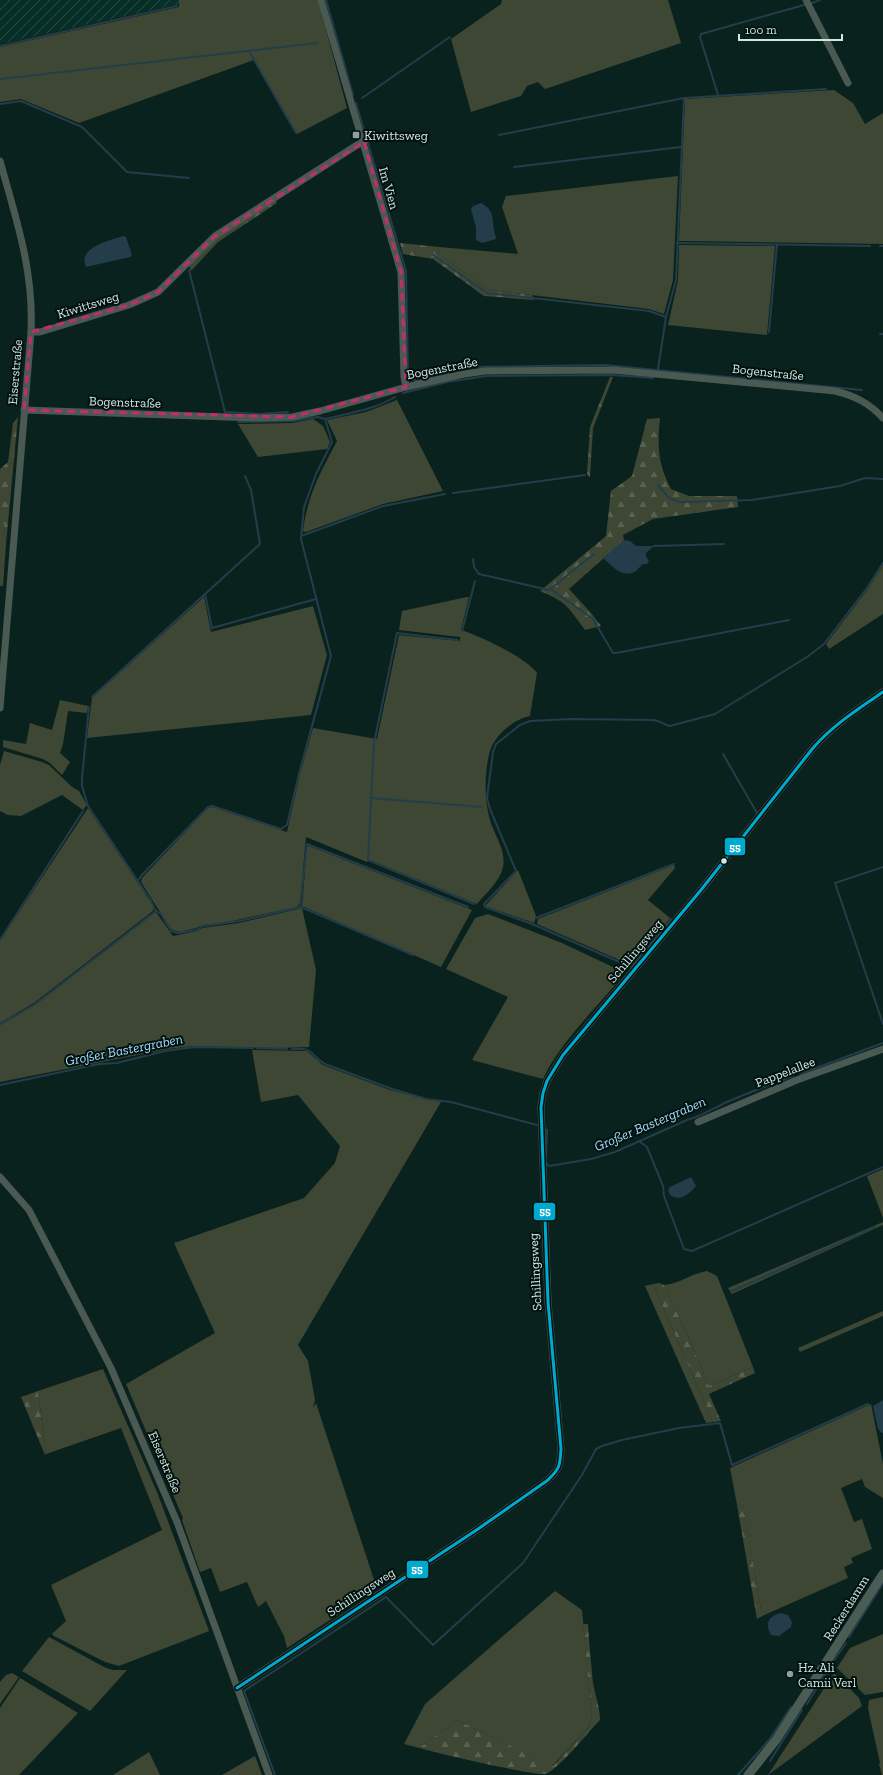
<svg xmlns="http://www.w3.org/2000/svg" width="883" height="1775" viewBox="0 0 883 1775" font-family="'Zilla Slab',serif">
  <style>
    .industrial { fill: url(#industrial-furrows) }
    .green { fill: #3e4734 }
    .forest { fill: url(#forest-firs) }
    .water { fill: #233d4b }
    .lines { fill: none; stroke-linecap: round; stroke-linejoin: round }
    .stream { stroke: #233d4b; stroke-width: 2 }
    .street { stroke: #4b5953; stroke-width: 7 }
    .secondary { stroke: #4b5c54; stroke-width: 9 }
    .bus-1-casing { stroke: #02110e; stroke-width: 6 }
    .bus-1 { stroke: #00a9ce; stroke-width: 3 }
    .marked { fill: none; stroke: #c42d68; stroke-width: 3; stroke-dasharray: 8 5; stroke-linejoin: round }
    .poi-dot { fill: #8ba29d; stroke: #02110e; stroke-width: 1.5 }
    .bus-dot { fill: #d1e7e1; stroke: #02110e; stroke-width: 1.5 }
    .labels { text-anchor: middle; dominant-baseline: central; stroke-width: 4; stroke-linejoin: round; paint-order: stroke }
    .poi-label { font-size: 13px; fill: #d1e7e1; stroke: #02110e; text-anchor: start }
    .street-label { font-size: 13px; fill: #d1e7e1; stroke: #02110e }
    .water-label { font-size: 14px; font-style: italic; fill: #a5dbfd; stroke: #02110e }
    .line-badge { stroke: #02110e; stroke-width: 1.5 }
    .badge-label { font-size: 11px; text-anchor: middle; font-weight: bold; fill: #fff }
  </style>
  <defs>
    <pattern id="industrial-furrows" width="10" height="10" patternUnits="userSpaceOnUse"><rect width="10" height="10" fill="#072f28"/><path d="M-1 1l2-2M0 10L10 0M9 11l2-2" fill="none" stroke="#2a4d47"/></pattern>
    <pattern id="forest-firs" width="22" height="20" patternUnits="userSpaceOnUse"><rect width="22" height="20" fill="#3e4734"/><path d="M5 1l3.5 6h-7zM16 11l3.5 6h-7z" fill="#596251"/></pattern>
  </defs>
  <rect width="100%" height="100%" fill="#0a221e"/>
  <polygon class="industrial" points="0,0 179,0 179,4 0,44"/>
  <g class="green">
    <polygon points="179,0 318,0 347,108 297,134 254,60 79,123 21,99 0,102 0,47 179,7"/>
    <polygon points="502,0 668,0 681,43 545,89 538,82 527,86 521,96 471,112 451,39 501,4"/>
    <polygon points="834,90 853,103 865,124 883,113 883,244 679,241 685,99"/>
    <polygon points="678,176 673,280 664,314 649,309 489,290 438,254 439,247 518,254 502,207 506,196"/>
    <polygon points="679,245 775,246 767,335 668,325 678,280"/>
    <path d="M 397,400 L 443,491 L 383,504 L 306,532 L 303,531 C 308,494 320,473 337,441 L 327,420 L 366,412 Z"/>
    <polygon points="313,419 323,426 330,442 327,449 258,457 238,424 292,423"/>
    <polygon points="0,524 4,524 6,544 3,586 0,586"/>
    <polygon points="883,565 883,614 829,649 826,644 867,590"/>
    <polygon points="204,597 211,632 313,606 327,655 311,715 87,738 92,698"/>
    <path d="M 467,597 L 469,597 L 461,630 C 480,636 527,658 537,673 L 530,716 C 514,719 495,735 490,751 C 484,772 484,802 491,823 C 496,838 506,851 503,867 C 500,881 486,893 477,904 L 370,860 L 367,862 L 306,837 L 300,903 L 297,907 L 223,923 L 203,925 L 196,928 L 180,932 L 172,930 C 161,914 151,898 141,882 L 142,878 L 208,808 L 212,807 L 287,832 L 300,774 L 313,728 L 377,739 L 399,635 L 460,641 L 460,637 L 399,630 L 402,611 Z"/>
    <polygon points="60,700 88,706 87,713 68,711 63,744 60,753 70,762 62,775 50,763 43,759 3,747 3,740 26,744 30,723 52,730"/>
    <polygon points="4,751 42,762 49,765 72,787 79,791 87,805 83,810 62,795 21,816 8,815 0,811 0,765"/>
    <polygon points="88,808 150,901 153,906 153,911 34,1003 0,1023 0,941"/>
    <polygon points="309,846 472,910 441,967 302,906 307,847"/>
    <polygon points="674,865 675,868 648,900 670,918 631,965 537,924 538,919"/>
    <polygon points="518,870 536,916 534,923 485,906"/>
    <polygon points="302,908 316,970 309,1047 278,1048 193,1046 168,1049 0,1082 0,1025 35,1005 156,912 173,936 197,931 202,928 239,923"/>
    <path d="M 488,914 L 562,943 L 619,970 L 620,979 C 596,1008 558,1045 543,1079 L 472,1060 L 508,997 L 446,969 L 475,918 Z"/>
    <polygon points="252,1050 307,1051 323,1065 390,1090 441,1102 298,1345 308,1361 315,1400 313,1408 316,1403 377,1589 287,1648 284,1636 266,1601 258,1607 247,1582 220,1592 211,1568 200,1572 182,1520 183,1518 126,1384 215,1333 174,1243 304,1198 335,1163 340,1146 298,1095 261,1102"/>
    <polygon points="883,1169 883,1218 867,1176"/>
    <polygon points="883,1222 883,1225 732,1294 728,1288"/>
    <path d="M 707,1271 L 717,1276 L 753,1367 L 709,1386 L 689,1338 L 664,1285 C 679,1284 692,1273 707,1271 Z"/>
    <polygon points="653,1284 713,1422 706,1423 645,1286"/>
    <polygon points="883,1311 883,1316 800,1352 798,1348"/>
    <polygon points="103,1369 157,1492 209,1631 119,1666 105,1662 54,1636 52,1634 66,1621 51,1585 162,1530 121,1428 46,1454 38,1391"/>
    <polygon points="871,1404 883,1464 883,1498 865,1487 862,1479 841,1488 854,1522 862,1519 872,1549 851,1558 853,1563 844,1567 848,1578 762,1616 743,1504 737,1505 730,1468"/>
    <polygon points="555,1591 582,1610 592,1717 588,1728 552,1766 457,1720 419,1748 404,1744 425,1704"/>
    <polygon points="883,1634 883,1692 865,1695 837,1668 850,1648"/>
    <polygon points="49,1637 106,1668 113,1670 127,1670 90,1711 22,1671"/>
    <polygon points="12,1673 19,1677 0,1704 0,1682 6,1675"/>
    <polygon points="834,1673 859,1698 862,1706 768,1775"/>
    <polygon points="20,1678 78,1713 19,1775 0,1775 0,1708"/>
    <polygon points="883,1697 883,1775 882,1775 879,1764 880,1763 868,1708 869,1700"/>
    <polygon points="149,1752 160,1775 113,1775"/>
    <polygon points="255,1756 262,1775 222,1775"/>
  </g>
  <g class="forest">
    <polygon points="275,200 277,203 218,242 191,271 189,265 216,237"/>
    <polygon points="400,243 439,247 438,254 489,290 532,295 534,300 484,296 433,259 403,254"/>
    <polygon points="610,377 613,377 593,428 590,477 587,474 590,427"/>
    <polygon points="18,417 6,544 4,524 0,524 0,469 8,462 13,423"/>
    <path d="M 660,418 C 657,445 658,465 671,489 L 689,496 L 737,496 L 738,507 L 653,519 L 623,535 L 624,540 L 569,589 L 591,613 L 601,626 L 585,630 C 569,608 567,602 540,591 L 606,536 L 611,491 L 632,476 L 647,419 Z"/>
    <polygon points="659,1283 664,1285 689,1338 709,1386 753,1367 755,1373 709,1394 721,1421 713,1422 653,1284"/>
    <polygon points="38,1391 46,1454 45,1455 21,1397"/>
    <polygon points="743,1503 762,1616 757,1619 737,1505"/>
    <path d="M 583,1624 L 588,1624 C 589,1643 591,1663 593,1683 C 595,1695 600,1708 600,1720 C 585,1735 564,1764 546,1774 C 530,1775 441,1754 419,1748 L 457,1720 L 553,1766 L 588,1728 L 592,1717 Z"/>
  </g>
  <g class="water">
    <path d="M 481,203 C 494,210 492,217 494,230 C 494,233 496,235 496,239 L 482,243 L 476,240 L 476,228 L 471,209 L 473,206 Z"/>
    <path d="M 124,236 L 126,237 L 132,255 L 130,257 L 86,267 C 77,247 111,240 124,236 Z"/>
    <path d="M 624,540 L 630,541 L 636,546 L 654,546 L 646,553 L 646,557 L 649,560 L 647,564 L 643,564 C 640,566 637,571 634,572 C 622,578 612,566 603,558 Z"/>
    <path d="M 691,1177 L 696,1186 C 689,1194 681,1202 670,1195 L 668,1190 L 670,1187 Z"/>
    <polygon points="883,1400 883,1433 882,1433 878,1429 873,1406"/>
    <path d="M 781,1613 L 788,1615 L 792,1622 L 791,1627 L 779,1636 L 771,1635 C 764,1623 769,1616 781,1613 Z"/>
  </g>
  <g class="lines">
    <g class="stream">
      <polyline points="326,0 353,95"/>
      <polyline points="812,3 820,0"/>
      <polyline points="0,46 177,6"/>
      <polyline points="249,51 296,133"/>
      <polyline points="0,79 317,43"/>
      <polyline points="718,95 700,37 701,34 804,5"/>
      <polyline points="362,98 450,37"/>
      <polyline points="356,103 406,271 408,373 412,379 418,381 472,367 605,365 862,390"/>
      <polyline points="0,104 21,101 82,127 127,172 189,178"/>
      <polyline points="499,135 684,98 826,89"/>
      <polyline points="514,167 681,147"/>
      <polyline points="677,243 870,246"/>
      <polyline points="880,246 883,246"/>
      <polyline points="432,254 487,293 649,311 666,317"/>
      <polyline points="189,270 225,412 259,414 288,412"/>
      <polyline points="769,332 777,244"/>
      <polyline points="880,334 883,334"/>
      <polyline points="658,369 666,317 676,280 684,98"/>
      <polyline points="403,393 447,382 486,376 611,375 653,378"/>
      <polyline points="238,422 292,421 318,417 325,419"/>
      <polyline points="658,485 669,498 680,502 752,500 840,486 865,478 883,479"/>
      <polyline points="453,493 585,475"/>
      <polyline points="301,536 383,506 445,494"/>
      <polyline points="654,546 724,544"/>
      <polyline points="473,559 474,567 479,574 549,590 594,554"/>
      <polyline points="552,590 593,619 613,653 616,653 789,620"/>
      <polyline points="205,594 212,628 316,599"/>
      <polyline points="462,631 475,581"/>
      <polyline points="458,640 397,633 374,743 368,860 474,904"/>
      <polyline points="92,697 260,544 251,490 245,476"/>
      <polyline points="89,707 82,778 82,786 88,806 151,901 155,910 161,914 171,931 178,933 196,930 203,926 239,921 301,907 413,955"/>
      <polyline points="723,754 757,813"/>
      <polyline points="371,798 481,807"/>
      <polyline points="883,867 835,883 883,1024"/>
      <path d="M 138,881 L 141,876 L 208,807 L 212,806 L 281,829 L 287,825 L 299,774 L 331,656 L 301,539 L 304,507 L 316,474 L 332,442 L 325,419 C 349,413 374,410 395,397"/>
      <polyline points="300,908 307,844 468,907"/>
      <polyline points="536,918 674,864"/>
      <path d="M 671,919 L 631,967 L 532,924 L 485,907 L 484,904 L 516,871 L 490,809 L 487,798 L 493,752 L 496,744 L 520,725 L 530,721 L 571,719 L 653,720 C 660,720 663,725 670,726 L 715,714 L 807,657 L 824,644 L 867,588 L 883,563"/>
      <polyline points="0,940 83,811"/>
      <polyline points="0,1024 34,1005 156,911"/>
      <polyline points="257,1048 287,1049"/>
      <path d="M 292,1049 C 315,1047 308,1054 325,1064 L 392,1089 L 426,1099 L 451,1102 L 537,1125"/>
      <polyline points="800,1074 883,1043"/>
      <polyline points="0,1085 99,1064 117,1063 165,1051 194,1047 253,1048"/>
      <polyline points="544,1129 547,1130 546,1157"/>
      <polyline points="639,1141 647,1147 663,1186 664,1196 684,1249 692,1251 883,1167"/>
      <path d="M 546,1163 L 549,1166 L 591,1159 L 615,1152 L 687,1120 C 700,1117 714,1108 727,1102 C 748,1093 771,1084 793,1076"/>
      <polyline points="732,1291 875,1227"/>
      <polyline points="849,1637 883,1583"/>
      <polyline points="832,1663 846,1643"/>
      <polyline points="807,1704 828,1670"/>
      <polyline points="770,1761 802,1710"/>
      <polyline points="275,1775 244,1691 386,1597 433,1645 523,1563 582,1475 596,1449 602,1446 622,1440 679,1428 720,1423 732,1465 868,1404"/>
      <polyline points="738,1775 769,1740 791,1707"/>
    </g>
    <g class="street">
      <polyline points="321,0 401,272 404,377 406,387"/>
      <polyline points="806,0 848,83"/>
      <path d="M 0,161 C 16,219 34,270 31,332 L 0,708"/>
      <polyline points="31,332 40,332 129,305 158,292 215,236 357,145 364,142"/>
      <path d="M 24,410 L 259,418 L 292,417 L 320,411 L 406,387 L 464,374 L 485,371 L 613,370 L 835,391 C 855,396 869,403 883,418"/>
      <polyline points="698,1122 797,1080 883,1049"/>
      <polyline points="0,1177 29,1210 111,1368 177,1522 269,1775"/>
      <path d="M 237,1688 L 478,1529 L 548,1480 C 560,1468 560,1466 561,1449 L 548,1302 L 541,1107 L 543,1093 L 547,1081 L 563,1055 L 701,890 L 813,748 C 833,725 858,709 883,692"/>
    </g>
    <polyline class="secondary" points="748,1775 776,1740 883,1574"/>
    <g class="bus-1-casing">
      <path id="bus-1" d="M 237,1688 L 478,1529 L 548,1480 C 560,1468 560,1466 561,1449 L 548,1302 L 541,1107 L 543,1093 L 547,1081 L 563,1055 L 701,890 L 813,748 C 833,725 858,709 883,692"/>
    </g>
    <use href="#bus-1" class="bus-1"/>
  </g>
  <path class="marked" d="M 364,142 L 401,272 L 406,387 L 292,417 L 24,410 L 31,332 L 129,305 L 158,292 L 215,236 Z"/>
  <g class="poi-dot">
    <rect x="352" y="131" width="8" height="8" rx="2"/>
    <circle cx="790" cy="1674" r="4"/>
  </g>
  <circle class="bus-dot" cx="724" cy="861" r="3.5"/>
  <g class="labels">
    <g class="poi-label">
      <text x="364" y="135">Kiwittsweg</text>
      <text x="798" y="1667">Hz. Ali<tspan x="798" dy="15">Camii Verl</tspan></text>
    </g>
    <g class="street-label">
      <text transform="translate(389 188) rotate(74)">Im Vien</text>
      <text transform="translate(88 305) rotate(-17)">Kiwittsweg</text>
      <text transform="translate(442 368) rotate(-11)">Bogenstraße</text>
      <text transform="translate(15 372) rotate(-85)">Eiserstraße</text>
      <text transform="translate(768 372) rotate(6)">Bogenstraße</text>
      <text transform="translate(125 402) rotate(2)">Bogenstraße</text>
      <text transform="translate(635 951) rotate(-50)">Schillingsweg</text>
      <text transform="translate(785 1072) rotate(-21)">Pappelallee</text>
      <text transform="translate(535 1272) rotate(-93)">Schillingsweg</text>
      <text transform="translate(165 1462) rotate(67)">Eiserstraße</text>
      <text transform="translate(361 1592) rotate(-33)">Schillingsweg</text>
      <text transform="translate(846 1608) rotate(-58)">Reckerdamm</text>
    </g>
    <g class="water-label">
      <text transform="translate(124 1050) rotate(-11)">Großer Bastergraben</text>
      <text transform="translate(650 1124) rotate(-23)">Großer Bastergraben</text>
    </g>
  </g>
  <g class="line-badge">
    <rect x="724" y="837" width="22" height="19" rx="4" fill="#00a9ce"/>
    <rect x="533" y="1202" width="23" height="19" rx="4" fill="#00a9ce"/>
    <rect x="406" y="1560" width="23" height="19" rx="4" fill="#00a9ce"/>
  </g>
  <g class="badge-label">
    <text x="735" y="851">55</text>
    <text x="545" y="1215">55</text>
    <text x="417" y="1573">55</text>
  </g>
  <path d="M739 34v6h103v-6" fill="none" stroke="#d1e7e1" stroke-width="2"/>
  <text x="745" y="34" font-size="12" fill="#d1e7e1" stroke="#02110e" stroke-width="3" paint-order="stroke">100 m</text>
</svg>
